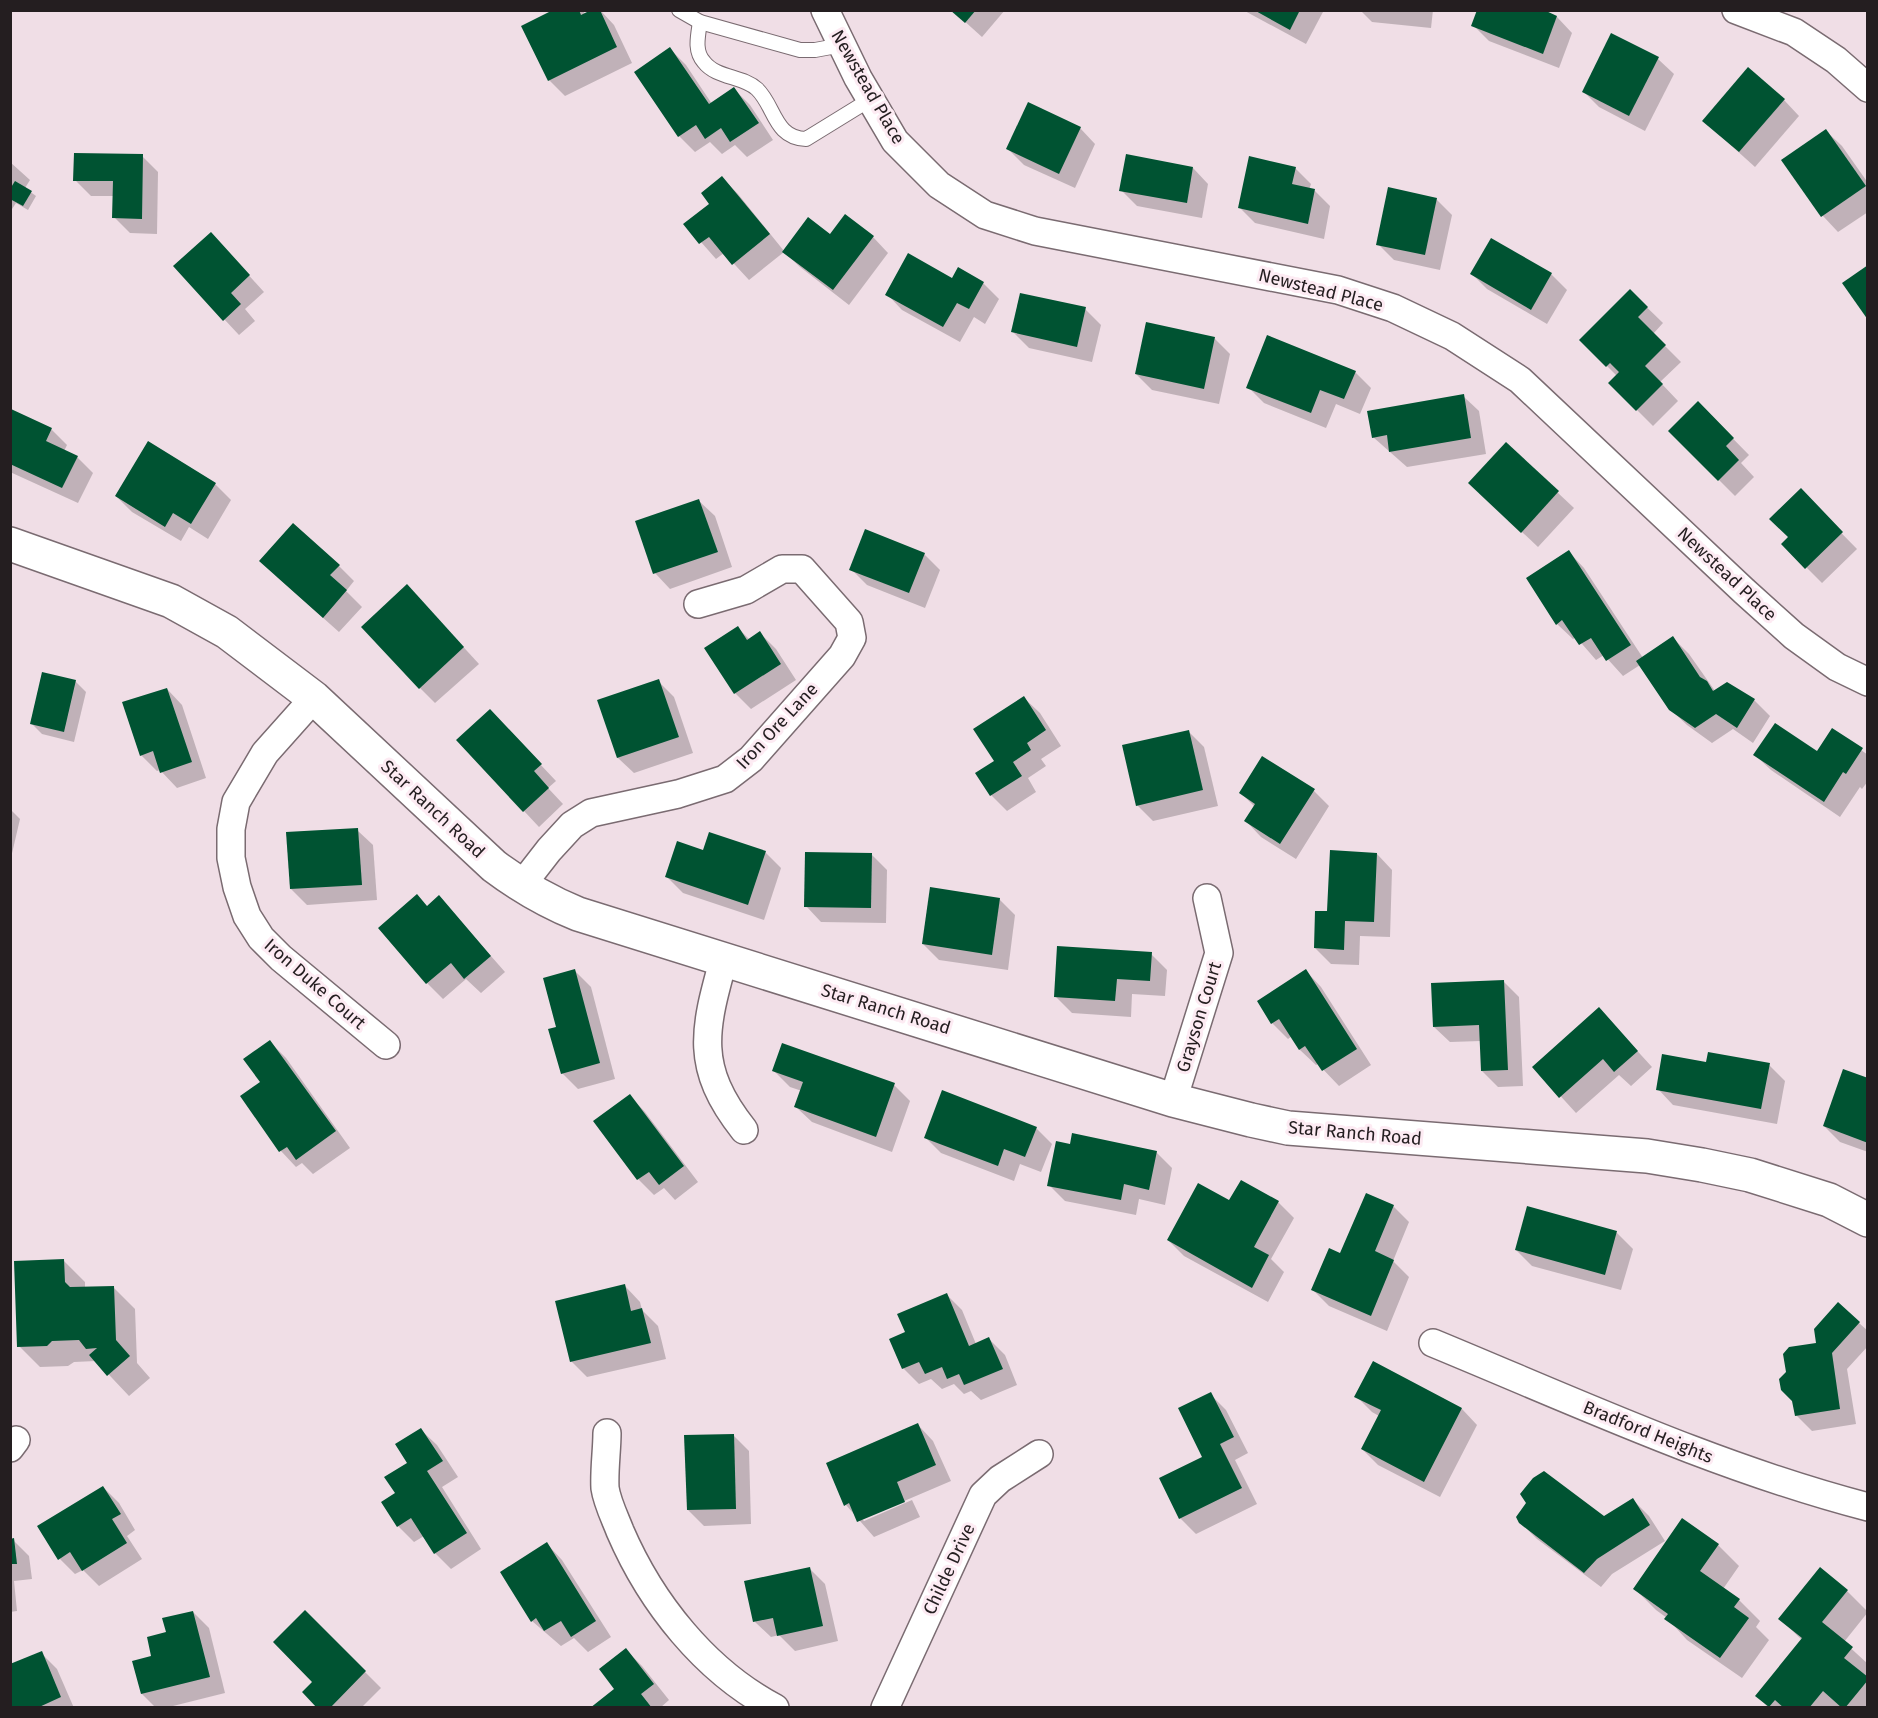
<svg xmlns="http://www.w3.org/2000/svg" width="1878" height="1718" viewBox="0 0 1878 1718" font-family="'Fira Sans',sans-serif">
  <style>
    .shadow { fill: #0003 }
    .building { fill: #005332 }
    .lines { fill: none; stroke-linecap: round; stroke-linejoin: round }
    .lane-casing { stroke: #7a6b71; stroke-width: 16 }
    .street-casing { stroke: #7a6b71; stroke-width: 30 }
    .secondary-casing { stroke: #7a6b71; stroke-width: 36 }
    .lane { stroke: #fff; stroke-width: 14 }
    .street { stroke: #fff; stroke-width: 27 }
    .secondary { stroke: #fff; stroke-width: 33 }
    .labels { text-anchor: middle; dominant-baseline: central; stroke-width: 6; stroke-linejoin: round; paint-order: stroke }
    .street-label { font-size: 18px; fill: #241e20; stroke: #fdebf3 }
  </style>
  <rect width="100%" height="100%" fill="#f0dee6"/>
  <g class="shadow">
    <polygon points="556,10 582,10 586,15 600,10 614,25 632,63 565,96 549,80"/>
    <polygon points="952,10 1005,10 982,37"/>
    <polygon points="1243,10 1324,10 1306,44"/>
    <polygon points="1360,10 1433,10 1431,28 1372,22"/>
    <polygon points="1557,17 1572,33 1559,68 1489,41 1473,25"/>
    <polygon points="670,49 686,65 712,104 734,89 750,105 773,140 747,157 735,145 722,154 710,142 695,152 679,136 636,72"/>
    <polygon points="1658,59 1674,74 1645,131 1599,107 1584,92"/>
    <polygon points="1784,100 1799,116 1755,167 1704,121"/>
    <polygon points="1080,128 1095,144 1075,188 1024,165 1008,149"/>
    <polygon points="1826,131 1842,146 1868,183 1868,212 1838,232 1823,216 1783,160"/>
    <polygon points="142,156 158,172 157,234 130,233 114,217 114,196 91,196 75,180"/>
    <polygon points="10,162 30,180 25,188 36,196 28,210 16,203 10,212"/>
    <polygon points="1193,168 1208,184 1202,218 1137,206 1121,190"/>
    <polygon points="1295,168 1311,184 1309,190 1315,191 1330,206 1324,239 1255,223 1239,207"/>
    <polygon points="722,178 738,194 784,251 830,236 873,237 888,253 849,305 800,267 784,252 749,280 724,253 716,259 686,225 711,204"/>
    <polygon points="1436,199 1452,215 1440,270 1394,260 1378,244"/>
    <polygon points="226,250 264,292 245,309 255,321 239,335 224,319"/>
    <polygon points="958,269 983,283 999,299 985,324 974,317 960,342 902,310 887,294 952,280"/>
    <polygon points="1472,274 1551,274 1567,290 1547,324 1487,289"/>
    <polygon points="1630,291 1663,323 1653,334 1681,362 1660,382 1678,401 1653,426 1610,383 1617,376 1581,340"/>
    <polygon points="1085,309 1101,325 1092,362 1029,348 1013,332"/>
    <polygon points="1214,338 1230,354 1219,404 1152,390 1136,374"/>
    <polygon points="1355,372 1371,388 1360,414 1336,404 1326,428 1264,403 1248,387"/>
    <polygon points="1463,396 1479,411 1486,454 1407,467 1373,437"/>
    <polygon points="1698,403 1749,455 1741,463 1754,477 1735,496 1670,431"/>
    <polygon points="12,411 51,429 67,445 64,451 77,457 93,473 78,503 10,472 10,415"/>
    <polygon points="1506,444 1574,508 1538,547 1486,498"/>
    <polygon points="215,484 231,500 208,539 189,527 181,541 132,512 116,496"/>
    <polygon points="1800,491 1857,549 1822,583 1783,544 1790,538"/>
    <polygon points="699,501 715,516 732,567 670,589 655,573"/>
    <polygon points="1569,552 1584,568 1643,658 1673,638 1689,654 1715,691 1754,700 1770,716 1753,743 1733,729 1712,743 1687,725 1670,709 1640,665 1623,676 1604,655 1596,660 1576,637 1573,639 1557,624"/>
    <polygon points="924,554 940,570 925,608 867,585 851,569"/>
    <polygon points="339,566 354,581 346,591 362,607 339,632 277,577"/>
    <polygon points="422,602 479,664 435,703 420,688"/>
    <polygon points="738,628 750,640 760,633 776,649 796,680 751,709 735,693 706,648"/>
    <polygon points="75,681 86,692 74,742 42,734 31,723"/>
    <polygon points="658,681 674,697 693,753 634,773 618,758 599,701"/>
    <polygon points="167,689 182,705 206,778 177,788 160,770 157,771 141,755"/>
    <polygon points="1024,698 1040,713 1061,746 1041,759 1046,766 1028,778 1036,792 1007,811 991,795 996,762"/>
    <polygon points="505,727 556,781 548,788 563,804 539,827 524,811"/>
    <polygon points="1833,730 1868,755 1868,781 1862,789 1860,787 1840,817 1771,770 1755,755 1818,753"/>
    <polygon points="1188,731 1204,747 1218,806 1153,821 1137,805"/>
    <polygon points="1314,791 1329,806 1296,859 1261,837 1246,821 1255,807 1241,793"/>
    <polygon points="10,809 20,819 10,862"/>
    <polygon points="357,830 373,845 377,900 307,905 291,889"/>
    <polygon points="704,852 765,852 781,868 764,920 683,893 667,877"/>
    <polygon points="871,854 887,870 886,923 821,922 806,906"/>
    <polygon points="1377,854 1392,870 1390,937 1360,936 1359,965 1331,964 1315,948"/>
    <polygon points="439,897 505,972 481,993 466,979 443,999 427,983 428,907"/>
    <polygon points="999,899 1015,915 1008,970 939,960 923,944"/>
    <polygon points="1151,954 1167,970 1165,996 1132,994 1131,1017 1072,1013 1056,997"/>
    <polygon points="575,971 591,987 615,1079 578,1089 562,1073 558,1028"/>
    <polygon points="1306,971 1321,987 1371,1065 1339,1086 1318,1064 1316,1065 1300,1050 1292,1036 1288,1039 1272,1023"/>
    <polygon points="1503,981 1519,997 1523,1086 1498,1087 1482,1071 1481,1041 1450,1042 1434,1027"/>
    <polygon points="1599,1009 1652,1067 1631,1086 1619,1075 1576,1113 1534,1067"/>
    <polygon points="270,1042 286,1058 350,1148 313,1174 302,1163 296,1167 281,1151 262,1082"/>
    <polygon points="1707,1064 1769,1065 1785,1081 1777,1124 1673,1105 1658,1089"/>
    <polygon points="774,1071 894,1085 910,1101 892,1152 812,1122 796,1107 802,1091 790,1087"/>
    <polygon points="1868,1080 1868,1152 1840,1142 1824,1126"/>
    <polygon points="630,1096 645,1112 698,1182 675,1200 664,1188 654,1195 638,1179 595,1122"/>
    <polygon points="1036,1128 1052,1144 1041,1172 1020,1164 1014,1181 941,1153 925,1137"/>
    <polygon points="1071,1146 1156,1152 1172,1168 1165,1205 1139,1199 1136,1215 1065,1201 1049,1185"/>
    <polygon points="1230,1202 1278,1202 1294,1218 1271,1259 1284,1272 1268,1302 1184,1256 1168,1240"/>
    <polygon points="1393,1206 1409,1222 1393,1261 1409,1277 1387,1331 1329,1306 1313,1290 1341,1255"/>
    <polygon points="1528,1208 1617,1233 1633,1249 1621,1290 1532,1266 1516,1250"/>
    <polygon points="64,1261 85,1282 85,1288 113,1287 135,1309 137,1363 150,1378 129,1396 96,1361 74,1362 68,1366 40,1367 19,1346"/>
    <polygon points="625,1286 640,1302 642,1310 658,1326 666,1359 587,1377 571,1361"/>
    <polygon points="947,1295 962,1310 976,1344 989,1339 1005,1355 1017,1385 981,1400 971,1391 964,1394 954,1384 942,1389 931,1379 919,1384 903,1368 907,1333"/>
    <polygon points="1859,1323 1868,1331 1868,1346 1847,1369 1856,1424 1812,1431 1796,1415 1818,1344"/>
    <polygon points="1373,1363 1462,1409 1477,1425 1440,1497 1378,1465 1362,1449 1379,1416 1372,1412 1356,1396"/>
    <polygon points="1210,1394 1226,1410 1248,1453 1235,1460 1257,1504 1196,1534 1180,1518 1204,1458"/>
    <polygon points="918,1425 933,1441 951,1481 862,1519 864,1521 912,1500 920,1517 874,1537 846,1505"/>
    <polygon points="421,1430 437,1445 458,1477 442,1487 481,1549 451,1569 435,1553 424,1536 414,1542 398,1526 383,1502 397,1493"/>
    <polygon points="733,1435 749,1451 751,1524 704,1526 688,1510"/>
    <polygon points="103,1487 119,1503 135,1530 127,1536 142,1559 99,1586 83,1570 75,1574 60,1559"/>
    <polygon points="1633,1500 1649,1516 1665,1541 1612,1574 1601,1587 1537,1539 1520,1522 1604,1518"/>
    <polygon points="10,1540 13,1540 29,1556 32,1579 14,1581 17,1611 10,1612"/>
    <polygon points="547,1544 562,1560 611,1637 588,1652 574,1638 561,1646 532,1621"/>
    <polygon points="1718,1545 1739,1566 1723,1589 1739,1600 1760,1621 1756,1627 1769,1640 1742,1678 1687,1640 1667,1618 1656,1610 1635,1589"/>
    <polygon points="809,1568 825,1584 838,1641 795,1651 779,1635 771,1637 755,1622"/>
    <polygon points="1820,1569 1847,1591 1868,1612 1844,1642 1868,1664 1866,1678 1868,1679 1868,1708 1769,1708 1757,1696 1802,1640 1780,1619"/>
    <polygon points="193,1612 209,1628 225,1693 165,1708 156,1708 142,1694 153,1657 167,1633"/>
    <polygon points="305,1612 381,1688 361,1708 320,1708"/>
    <polygon points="626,1650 642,1666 669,1700 660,1708 593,1708 616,1689"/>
    <polygon points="41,1653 57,1669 74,1708 10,1708"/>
  </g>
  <g class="building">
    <polygon points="553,10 579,10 581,15 591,10 600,10 617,47 548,81 521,26"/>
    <polygon points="950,10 976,10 965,23"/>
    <polygon points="1254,10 1300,10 1290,30"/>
    <polygon points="1477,10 1544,10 1557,16 1543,54 1471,26"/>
    <polygon points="1611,33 1659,57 1629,116 1582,92"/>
    <polygon points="670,47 709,104 734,87 759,123 730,142 721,128 705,139 696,125 678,137 634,72"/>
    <polygon points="1748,67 1785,99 1739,152 1702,121"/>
    <polygon points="1028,102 1081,127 1059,174 1006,149"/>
    <polygon points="1826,129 1866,186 1821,217 1781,160"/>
    <polygon points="74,153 143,154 142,219 112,218 113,181 73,181"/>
    <polygon points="1126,154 1193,167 1187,203 1119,191"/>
    <polygon points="1249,156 1296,167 1292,184 1315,189 1308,224 1238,208"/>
    <polygon points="722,176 770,234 732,265 709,237 699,244 683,224 709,204 701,193"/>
    <polygon points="15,181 32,191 23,206 10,199 10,189"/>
    <polygon points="1388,187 1437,198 1425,255 1376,245"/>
    <polygon points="845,214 874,236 833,290 782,252 808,217 830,234"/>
    <polygon points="211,232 250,275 231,293 241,304 223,321 173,266"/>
    <polygon points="1491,238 1552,273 1531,310 1470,274"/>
    <polygon points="908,253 952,278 958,267 984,282 969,309 957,303 943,327 885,295"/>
    <polygon points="1868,265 1868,320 1842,283"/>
    <polygon points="1630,289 1648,307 1638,317 1666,345 1645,366 1663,384 1636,411 1608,383 1619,372 1610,363 1606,367 1579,340"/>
    <polygon points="1020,293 1086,307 1077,347 1011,332"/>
    <polygon points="1146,322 1215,337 1204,389 1135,374"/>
    <polygon points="1267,335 1356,371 1344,399 1320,390 1311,413 1246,388"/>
    <polygon points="1464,394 1471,438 1389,452 1387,435 1372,438 1367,411"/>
    <polygon points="1698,401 1734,438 1726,446 1739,460 1718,481 1668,431"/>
    <polygon points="11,409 52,428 46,441 78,456 62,488 10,464"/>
    <polygon points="148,441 216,483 191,524 173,513 165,527 115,496"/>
    <polygon points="1506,442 1559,491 1521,533 1468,483"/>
    <polygon points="1801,488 1843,532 1805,569 1781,544 1788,537 1769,519"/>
    <polygon points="699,499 718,552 653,574 635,521"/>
    <polygon points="293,523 340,565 330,575 347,590 323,618 259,561"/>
    <polygon points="865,529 925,553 909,593 849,570"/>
    <polygon points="1569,550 1631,645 1606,661 1591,638 1579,645 1562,620 1556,625 1526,578"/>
    <polygon points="407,584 464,647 419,689 361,627"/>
    <polygon points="738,626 747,640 760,631 781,664 734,694 704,648"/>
    <polygon points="1673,636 1700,677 1707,681 1713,691 1727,682 1755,699 1737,728 1716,714 1695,728 1669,710 1636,661"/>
    <polygon points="42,672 76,680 64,732 30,724"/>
    <polygon points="659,679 679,737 617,758 597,700"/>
    <polygon points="167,688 192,762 160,773 153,751 140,756 122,702"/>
    <polygon points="1024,696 1046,730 1027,743 1031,750 1013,762 1022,776 990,796 975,773 994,761 973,729"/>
    <polygon points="490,709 542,764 534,771 549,788 523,812 456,740"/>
    <polygon points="1775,723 1817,751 1832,728 1863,748 1846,774 1843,772 1824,802 1753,755"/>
    <polygon points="1189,730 1203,790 1136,806 1122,745"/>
    <polygon points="1262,756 1315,789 1280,844 1244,821 1255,804 1239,793"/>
    <polygon points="358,828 362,885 290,889 286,832"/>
    <polygon points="709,832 766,851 748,905 665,877 677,841 703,850"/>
    <polygon points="1330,850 1377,853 1374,922 1345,921 1344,950 1314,948 1315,911 1327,911"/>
    <polygon points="805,852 872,853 871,908 804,907"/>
    <polygon points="930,887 1000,898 992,955 922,944"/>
    <polygon points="417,894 427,906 439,895 491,956 464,979 451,963 426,984 378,928"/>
    <polygon points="1057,946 1152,952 1150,981 1117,979 1115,1001 1054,997"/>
    <polygon points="575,969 600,1063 561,1074 548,1029 556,1027 543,978"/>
    <polygon points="1306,969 1357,1049 1322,1071 1305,1046 1299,1050 1279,1019 1271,1024 1257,1001"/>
    <polygon points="1504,980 1508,1070 1481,1071 1479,1025 1433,1027 1431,983"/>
    <polygon points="1599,1007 1638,1051 1614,1072 1603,1059 1559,1098 1532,1067"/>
    <polygon points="270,1040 336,1131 296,1160 287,1147 279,1152 240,1096 260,1082 243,1059"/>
    <polygon points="782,1043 895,1083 876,1137 794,1107 803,1082 772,1071"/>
    <polygon points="1708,1052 1770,1063 1761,1109 1656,1090 1662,1054 1706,1062"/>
    <polygon points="1843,1069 1868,1078 1868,1143 1823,1126"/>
    <polygon points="942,1090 1037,1127 1025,1157 1004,1149 998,1166 924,1138"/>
    <polygon points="630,1094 684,1166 659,1185 649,1172 637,1180 593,1121"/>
    <polygon points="1072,1133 1157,1151 1149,1190 1124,1184 1121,1200 1047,1186 1056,1141 1070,1144"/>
    <polygon points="1241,1180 1279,1201 1254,1247 1269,1255 1252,1288 1167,1240 1198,1183 1229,1200"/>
    <polygon points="1366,1193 1394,1205 1375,1251 1394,1260 1371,1316 1311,1290 1329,1248 1340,1253"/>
    <polygon points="1527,1206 1617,1231 1605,1275 1515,1250"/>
    <polygon points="64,1259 65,1282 70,1287 114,1286 116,1340 130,1356 107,1376 89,1355 97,1348 86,1349 79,1340 52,1341 47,1346 17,1347 14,1261"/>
    <polygon points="625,1284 631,1311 642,1308 651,1343 570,1362 555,1301"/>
    <polygon points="947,1293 969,1346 989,1337 1003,1369 964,1385 959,1374 947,1379 942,1367 925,1374 919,1362 902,1369 889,1339 905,1332 897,1314"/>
    <polygon points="1838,1302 1860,1322 1832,1353 1840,1409 1795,1416 1792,1401 1781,1390 1779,1379 1786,1372 1783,1354 1789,1347 1816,1343 1814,1329"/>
    <polygon points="1373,1361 1462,1408 1424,1482 1361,1449 1381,1410 1354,1397"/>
    <polygon points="1211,1392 1234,1437 1220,1444 1242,1488 1179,1519 1159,1478 1202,1457 1178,1408"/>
    <polygon points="918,1423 936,1465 897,1482 905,1502 857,1522 849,1503 844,1506 826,1463"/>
    <polygon points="421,1428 443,1461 427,1471 467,1533 434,1554 411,1518 397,1527 381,1502 395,1493 384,1477 407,1463 395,1444"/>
    <polygon points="734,1434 736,1509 687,1510 684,1435"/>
    <polygon points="1544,1471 1604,1516 1633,1498 1650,1525 1597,1559 1584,1573 1519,1523 1516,1517 1526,1503 1520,1494 1533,1478"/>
    <polygon points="103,1486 121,1514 112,1519 127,1543 82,1571 70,1552 58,1560 37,1526"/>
    <polygon points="1682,1518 1719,1544 1700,1571 1740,1599 1734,1607 1749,1618 1720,1658 1664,1619 1668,1614 1633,1589"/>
    <polygon points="14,1538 17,1564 10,1564 10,1539"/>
    <polygon points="547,1542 596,1621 571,1637 561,1621 544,1631 536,1618 531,1622 500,1572"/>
    <polygon points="810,1567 823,1626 777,1636 773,1618 753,1622 744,1581"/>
    <polygon points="1820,1567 1848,1590 1822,1622 1853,1647 1844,1658 1868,1677 1868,1680 1845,1708 1842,1708 1823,1691 1809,1708 1784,1708 1775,1700 1769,1707 1755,1696 1802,1638 1778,1619"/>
    <polygon points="305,1610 366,1671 330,1708 317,1708 302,1692 312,1682 273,1642"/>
    <polygon points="193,1611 210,1677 141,1694 132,1661 151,1656 147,1637 166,1632 162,1618"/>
    <polygon points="626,1648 654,1684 641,1694 652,1708 590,1708 614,1689 599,1669"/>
    <polygon points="42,1651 61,1697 37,1708 10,1708 10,1664"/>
  </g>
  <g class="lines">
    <g class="lane-casing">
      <g id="lane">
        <polyline points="679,10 700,22 800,50 815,50 842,45"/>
        <path d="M 700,22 C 698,36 694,51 704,62 C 716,78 743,76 757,89 C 775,106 774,138 806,139 L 871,99"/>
      </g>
    </g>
    <g class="street-casing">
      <g id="street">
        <polyline points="825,10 858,78 895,141 939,185 985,215 1035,231 1338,290 1393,308 1452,336 1520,380 1744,591 1794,636 1837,667 1868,682"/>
        <polyline points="1736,10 1794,32 1836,60 1868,88"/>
        <polyline points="314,698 265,753 236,802 231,829 231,858 237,887 247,916 261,938 281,958 386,1045"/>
        <polyline points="521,886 549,850 572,825 591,813 678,794 725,779 751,759 842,656 852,638 849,622 802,569 782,569 746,590 698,604"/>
        <path d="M 724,958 C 704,1030 694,1067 744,1130"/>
        <polyline points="1173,1100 1219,953 1207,898"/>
        <path d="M 1433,1343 C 1576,1402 1718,1468 1868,1507"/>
        <path d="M 607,1433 C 607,1450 604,1470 605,1488 C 607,1502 615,1518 620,1531 C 651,1603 705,1671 775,1708"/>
        <polyline points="10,1448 16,1440"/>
        <polyline points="885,1708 983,1495 1000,1479 1039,1454"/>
      </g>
    </g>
    <g class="secondary-casing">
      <path id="secondary" d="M 10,544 L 171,601 L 227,632 L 314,698 L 494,866 C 522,887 546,901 578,914 L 1173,1100 L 1251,1120 L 1288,1128 L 1647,1156 L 1702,1165 L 1750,1175 L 1829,1200 L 1868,1220"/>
    </g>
    <use href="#lane" class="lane"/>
    <use href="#street" class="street"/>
    <use href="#secondary" class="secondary"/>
  </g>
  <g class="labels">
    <g class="street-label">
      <text transform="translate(868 87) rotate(60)">Newstead Place</text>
      <text transform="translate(1321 290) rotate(14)">Newstead Place</text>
      <text transform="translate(1727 574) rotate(43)">Newstead Place</text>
      <text transform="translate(777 726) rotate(-47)">Iron Ore Lane</text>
      <text transform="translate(433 809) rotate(43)">Star Ranch Road</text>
      <text transform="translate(315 984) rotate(41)">Iron Duke Court</text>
      <text transform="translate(886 1009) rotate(17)">Star Ranch Road</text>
      <text transform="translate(1199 1017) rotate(-73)">Grayson Court</text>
      <text transform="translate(1355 1133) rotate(5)">Star Ranch Road</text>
      <text transform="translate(1648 1432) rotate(22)">Bradford Heights</text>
      <text transform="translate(949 1569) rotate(-65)">Childe Drive</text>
    </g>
  </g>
  <rect width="1878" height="1718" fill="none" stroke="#241e20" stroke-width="24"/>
</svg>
